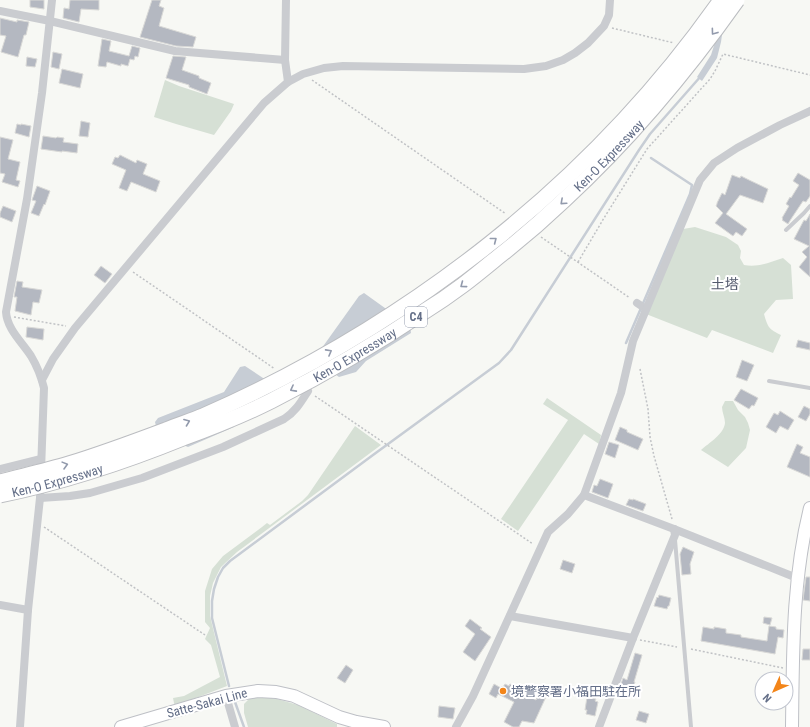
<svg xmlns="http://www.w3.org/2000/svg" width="810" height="727" viewBox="0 0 810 727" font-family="'Roboto Condensed','Noto Sans JP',sans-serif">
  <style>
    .green { fill: #d6e0d5 }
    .water { fill: #c7cdd5 }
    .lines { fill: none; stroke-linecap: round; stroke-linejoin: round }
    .stream { stroke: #c7cdd5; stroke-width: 2.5 }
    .building { fill: #b4b8c1; stroke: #d9d9d7 }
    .secondary-casing { stroke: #bec0c6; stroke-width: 14 }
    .path { stroke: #c0c2c5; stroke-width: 1.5; stroke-dasharray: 2 2; stroke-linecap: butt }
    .service { stroke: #caccd0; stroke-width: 4 }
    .minor { stroke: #caccd0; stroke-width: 8 }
    .secondary { stroke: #fff; stroke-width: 12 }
    .motorway-bridge-casing { stroke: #bbbdc1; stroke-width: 17; stroke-linecap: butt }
    .motorway-bridge { stroke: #fff; stroke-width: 15 }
    .oneway { stroke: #929aac }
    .poi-dot { fill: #f38519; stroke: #fff; stroke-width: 1.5 }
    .labels { text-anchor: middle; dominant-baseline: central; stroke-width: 4; stroke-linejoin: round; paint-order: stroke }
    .shield { fill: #fff; stroke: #929aac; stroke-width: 1 }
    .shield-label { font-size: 12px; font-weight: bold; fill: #646f88 }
    .street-label { font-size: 13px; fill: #646f88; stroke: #fff }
    .poi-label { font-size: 13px; fill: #646f88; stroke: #fff; text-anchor: start }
    .neighbourhood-label { font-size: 14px; fill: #535a6d; stroke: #fff }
  </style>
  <rect width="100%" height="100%" fill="#f7f8f4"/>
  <g class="green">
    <polygon points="165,80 179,86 234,104 231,111 214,135 176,124 154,117"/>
    <path d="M 695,227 L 726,237 L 738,245 L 741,251 L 740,258 L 744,265 C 758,268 770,262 783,258 L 791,265 L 793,299 L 776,300 L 764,314 C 768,328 769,329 781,335 L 773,353 L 712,330 L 707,338 L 646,314 L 683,229 Z"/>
    <polygon points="547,398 601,435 599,444 584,434 518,531 501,519 568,420 543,404"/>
    <path d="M 725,401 L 733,401 L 738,410 L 745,417 L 748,423 L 750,430 L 746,448 L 728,467 L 701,450 C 709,443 724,434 725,423 C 725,418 722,412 722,407 Z"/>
    <polygon points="355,426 381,445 237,552 221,567 213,583 210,596 210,616 227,686 175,706 174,703 173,698 184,696 220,677 211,645 205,639 210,628 205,622 205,591 212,569 223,556 262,527 267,523 270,525 302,501 308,495"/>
    <polygon points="262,696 277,699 298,705 337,724 337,727 248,727 244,713 244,704 249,699"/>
  </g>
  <g class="water">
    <polygon points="723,28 721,42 717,58 702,81 697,77 711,55 719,30"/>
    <polygon points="364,293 410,326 411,333 366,361 356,372 339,377 314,359 359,296"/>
    <polygon points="245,366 278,388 279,393 234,421 234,427 188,447 183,445 157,430 155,422 158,418 224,392 240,367"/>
  </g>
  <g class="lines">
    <g class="stream">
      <polyline points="626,343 690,194 692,185 651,158"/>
      <polyline points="229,686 212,618 212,601 214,589 218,577 223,568 230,561 373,455 499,363 511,350 639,150 650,134 701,76"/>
      <polyline points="235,702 244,727"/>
    </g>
  </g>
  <g class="building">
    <polygon points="30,0 44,0 44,9 30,7"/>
    <polygon points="70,0 99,0 99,10 81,9 79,22 63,18 64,8 69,9"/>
    <polygon points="152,0 161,0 159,6 164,8 159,26 196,37 193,47 176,46 140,37"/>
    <polygon points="0,18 17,22 17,20 29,22 26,35 24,35 18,57 1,52 6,36 0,35"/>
    <polygon points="102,39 111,41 109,51 129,56 132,46 140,48 138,57 135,56 134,60 130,59 128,66 121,64 121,66 107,62 106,67 98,66"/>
    <polygon points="53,52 62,54 59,69 51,67"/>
    <polygon points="173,56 186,57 182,70 199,76 199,78 211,83 207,94 189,87 189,85 166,78"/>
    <polygon points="27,57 37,59 35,67 26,66"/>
    <polygon points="62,69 83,74 80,88 59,83"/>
    <polygon points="81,121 90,123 88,137 79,136"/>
    <polygon points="17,124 21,125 21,124 31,126 29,137 15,133"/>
    <polygon points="43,136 56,138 57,137 64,138 63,142 78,144 77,153 62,151 62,152 41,149"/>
    <polygon points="0,137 13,140 8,159 20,162 16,180 20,181 18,187 2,182 5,174 0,173"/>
    <polygon points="120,155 136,163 137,160 147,164 143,174 160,181 156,192 131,182 127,191 119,188 126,170 112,164 115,157 118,158"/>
    <polygon points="798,173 810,180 810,196 806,202 803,201 791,219 788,224 782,220 783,219 782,218 789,206 786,204 790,197 791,198 799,185 793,181"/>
    <polygon points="732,175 740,178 741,176 749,180 768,189 763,203 740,195 726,214 747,229 742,236 736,232 733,236 715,223 723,213 716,206 717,204 717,203 722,193 725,195"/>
    <polygon points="37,186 50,191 45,205 44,204 39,216 31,213 36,201 32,200"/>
    <polygon points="3,206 16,211 12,222 0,217 0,213"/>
    <polygon points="810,214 810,277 799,267 807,257 802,252 809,246 794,239 804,220 806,221"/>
    <polygon points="101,266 112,274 105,283 94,275"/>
    <polygon points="17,281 23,282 22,287 42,290 39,303 33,302 31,315 15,311 17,297 14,297"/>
    <polygon points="27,327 44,329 43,340 26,337"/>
    <polygon points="798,340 810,343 810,350 796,347"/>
    <polygon points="742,360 754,365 747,381 736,377"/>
    <polygon points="741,389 758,398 754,406 752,405 749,409 734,400"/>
    <polygon points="804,406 810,409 810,414 806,421 798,417"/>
    <polygon points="780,411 794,420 788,430 780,426 776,433 766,427 774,413 778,415"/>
    <polygon points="620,427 627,430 627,432 643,439 638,450 615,440"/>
    <polygon points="609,442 619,445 615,458 605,454"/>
    <polygon points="797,444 803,447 800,453 810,457 810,477 787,467"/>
    <polygon points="600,479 613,484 608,498 592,492 594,485 597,486"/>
    <polygon points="629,499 633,500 633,499 646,504 643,511 626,505"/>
    <polygon points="683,547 694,552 690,564 691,574 682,575 680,554"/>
    <polygon points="563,560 575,564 572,573 560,569"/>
    <polygon points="806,577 810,577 810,601 803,600"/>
    <polygon points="659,595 671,598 669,606 668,606 667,609 654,606 657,597 658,598"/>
    <polygon points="764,617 772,618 770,625 763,623"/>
    <polygon points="470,619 482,628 480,629 491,637 475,661 463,652 475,634 465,626"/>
    <polygon points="769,626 776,627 776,629 784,630 783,638 778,637 775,654 701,641 703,627 714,629 714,627 726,629 726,633 741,635 741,637 767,641"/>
    <polygon points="803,649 810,649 810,660 802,660"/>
    <polygon points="635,653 642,655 634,682 635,682 631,694 619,690 623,678 627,680"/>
    <polygon points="346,665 353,670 345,683 337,678"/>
    <polygon points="494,684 501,688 502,686 503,687 505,684 509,686 510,684 518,688 517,690 536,700 543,685 550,688 534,723 522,721 519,727 513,727 504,722 514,702 498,694 496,698 489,694"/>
    <polygon points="587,697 596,699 595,701 598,702 595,716 586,714 587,710 585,710"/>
    <polygon points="439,706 455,708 453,719 438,717"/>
    <polygon points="639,711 649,714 646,723 636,720"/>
  </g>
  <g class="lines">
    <g class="secondary-casing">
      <g id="secondary">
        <polyline points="121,727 226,696 258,691 276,692 294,696 339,717 356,722 384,727"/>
        <path d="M 792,727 C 793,653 792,580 810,508"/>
      </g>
    </g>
    <g class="path">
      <polyline points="612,28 674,43"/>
      <polyline points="312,80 506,214"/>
      <polyline points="541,237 630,298"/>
      <polyline points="578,262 604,218 647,149 710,79 715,71 723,54 810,75"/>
      <polyline points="133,272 275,369"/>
      <polyline points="14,317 66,326"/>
      <polyline points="640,369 648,409 650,437 654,456 672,519"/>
      <polyline points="315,396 533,544"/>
      <polyline points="44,527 205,635"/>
      <polyline points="640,640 677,647"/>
      <polyline points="691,649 783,668"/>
    </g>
    <g class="service">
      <polyline points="786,230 804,213 810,206"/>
      <polyline points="769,381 810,388"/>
      <polyline points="675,540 691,727"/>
    </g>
    <g class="minor">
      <polyline points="0,11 50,21 175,51 285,60"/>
      <polyline points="288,82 303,74 324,68 343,66 524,69 546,66 563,60 575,53 588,43 604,26 609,15 610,0"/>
      <polyline points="637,303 646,309"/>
      <polyline points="42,380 53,359 75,328 264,103 288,82 285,60 286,0"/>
      <polyline points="0,469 41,459"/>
      <polyline points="584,495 674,529 797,578"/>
      <path d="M 40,498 L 70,496 L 90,493 L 142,478 L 223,447 L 284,419 C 296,411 301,402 308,391"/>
      <polyline points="0,605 28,610"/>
      <polyline points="510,616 633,638"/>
      <polyline points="226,696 235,727"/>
      <path d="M 20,727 L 28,610 L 40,498 L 44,388 C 41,376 37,366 31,356 C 22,342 7,329 6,312 L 27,199 L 42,93 L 52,0"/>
      <polyline points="456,727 473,696 548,532 568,514 584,495 621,393 633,341 700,180 714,163 737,148 780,125 810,111"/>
      <polyline points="599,727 633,638 675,535 674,529"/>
    </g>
    <use href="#secondary" class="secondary"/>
    <g class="motorway-bridge-casing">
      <g id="motorway-bridge">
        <path d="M 0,482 C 23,476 46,471 69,464 C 102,454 134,442 166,430 C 178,425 191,421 203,416 C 408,326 592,184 721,0"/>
        <path id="s1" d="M 0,495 C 63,482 124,462 183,438 C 213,427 243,415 271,401 C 324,374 376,344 425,311 C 438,303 451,294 463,285 C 475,276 487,266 498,257 C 521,239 543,220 564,200 C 629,140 686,72 737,0"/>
      </g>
    </g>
    <use href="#motorway-bridge" class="motorway-bridge"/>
  </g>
  <defs><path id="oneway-chevron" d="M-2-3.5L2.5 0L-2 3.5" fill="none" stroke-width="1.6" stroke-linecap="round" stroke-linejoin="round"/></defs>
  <g class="oneway">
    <use href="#oneway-chevron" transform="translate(714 32) rotate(126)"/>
    <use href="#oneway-chevron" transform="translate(563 202) rotate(138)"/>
    <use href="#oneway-chevron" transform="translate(494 240) rotate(-38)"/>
    <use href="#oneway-chevron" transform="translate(463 285) rotate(143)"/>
    <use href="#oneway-chevron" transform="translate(329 352) rotate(-29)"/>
    <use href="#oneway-chevron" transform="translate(293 389) rotate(152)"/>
    <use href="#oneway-chevron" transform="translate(187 422) rotate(-21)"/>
    <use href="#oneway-chevron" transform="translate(65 465) rotate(-15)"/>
  </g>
  <circle class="poi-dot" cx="503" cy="691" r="4"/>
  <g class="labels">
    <rect class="shield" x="405" y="307" width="22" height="20" rx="3"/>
    <g class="shield-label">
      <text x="416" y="317">C4</text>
    </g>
    <g class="street-label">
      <text stroke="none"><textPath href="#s1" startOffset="707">Ken-O Expressway</textPath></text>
      <text stroke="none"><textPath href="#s1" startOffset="383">Ken-O Expressway</textPath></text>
      <text stroke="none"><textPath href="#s1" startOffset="59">Ken-O Expressway</textPath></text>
      <text transform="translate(207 703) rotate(-15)">Satte-Sakai Line</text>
    </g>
    <g class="poi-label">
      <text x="511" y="691">境警察署小福田駐在所</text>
    </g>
    <g class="neighbourhood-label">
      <text x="725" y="284">土塔</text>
    </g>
  </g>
  <g transform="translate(774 691) rotate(225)"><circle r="19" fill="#ffffff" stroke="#c1c5cf"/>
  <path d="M0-3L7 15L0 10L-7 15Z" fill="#f38519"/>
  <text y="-6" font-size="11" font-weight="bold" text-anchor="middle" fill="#646f88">N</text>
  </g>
</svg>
